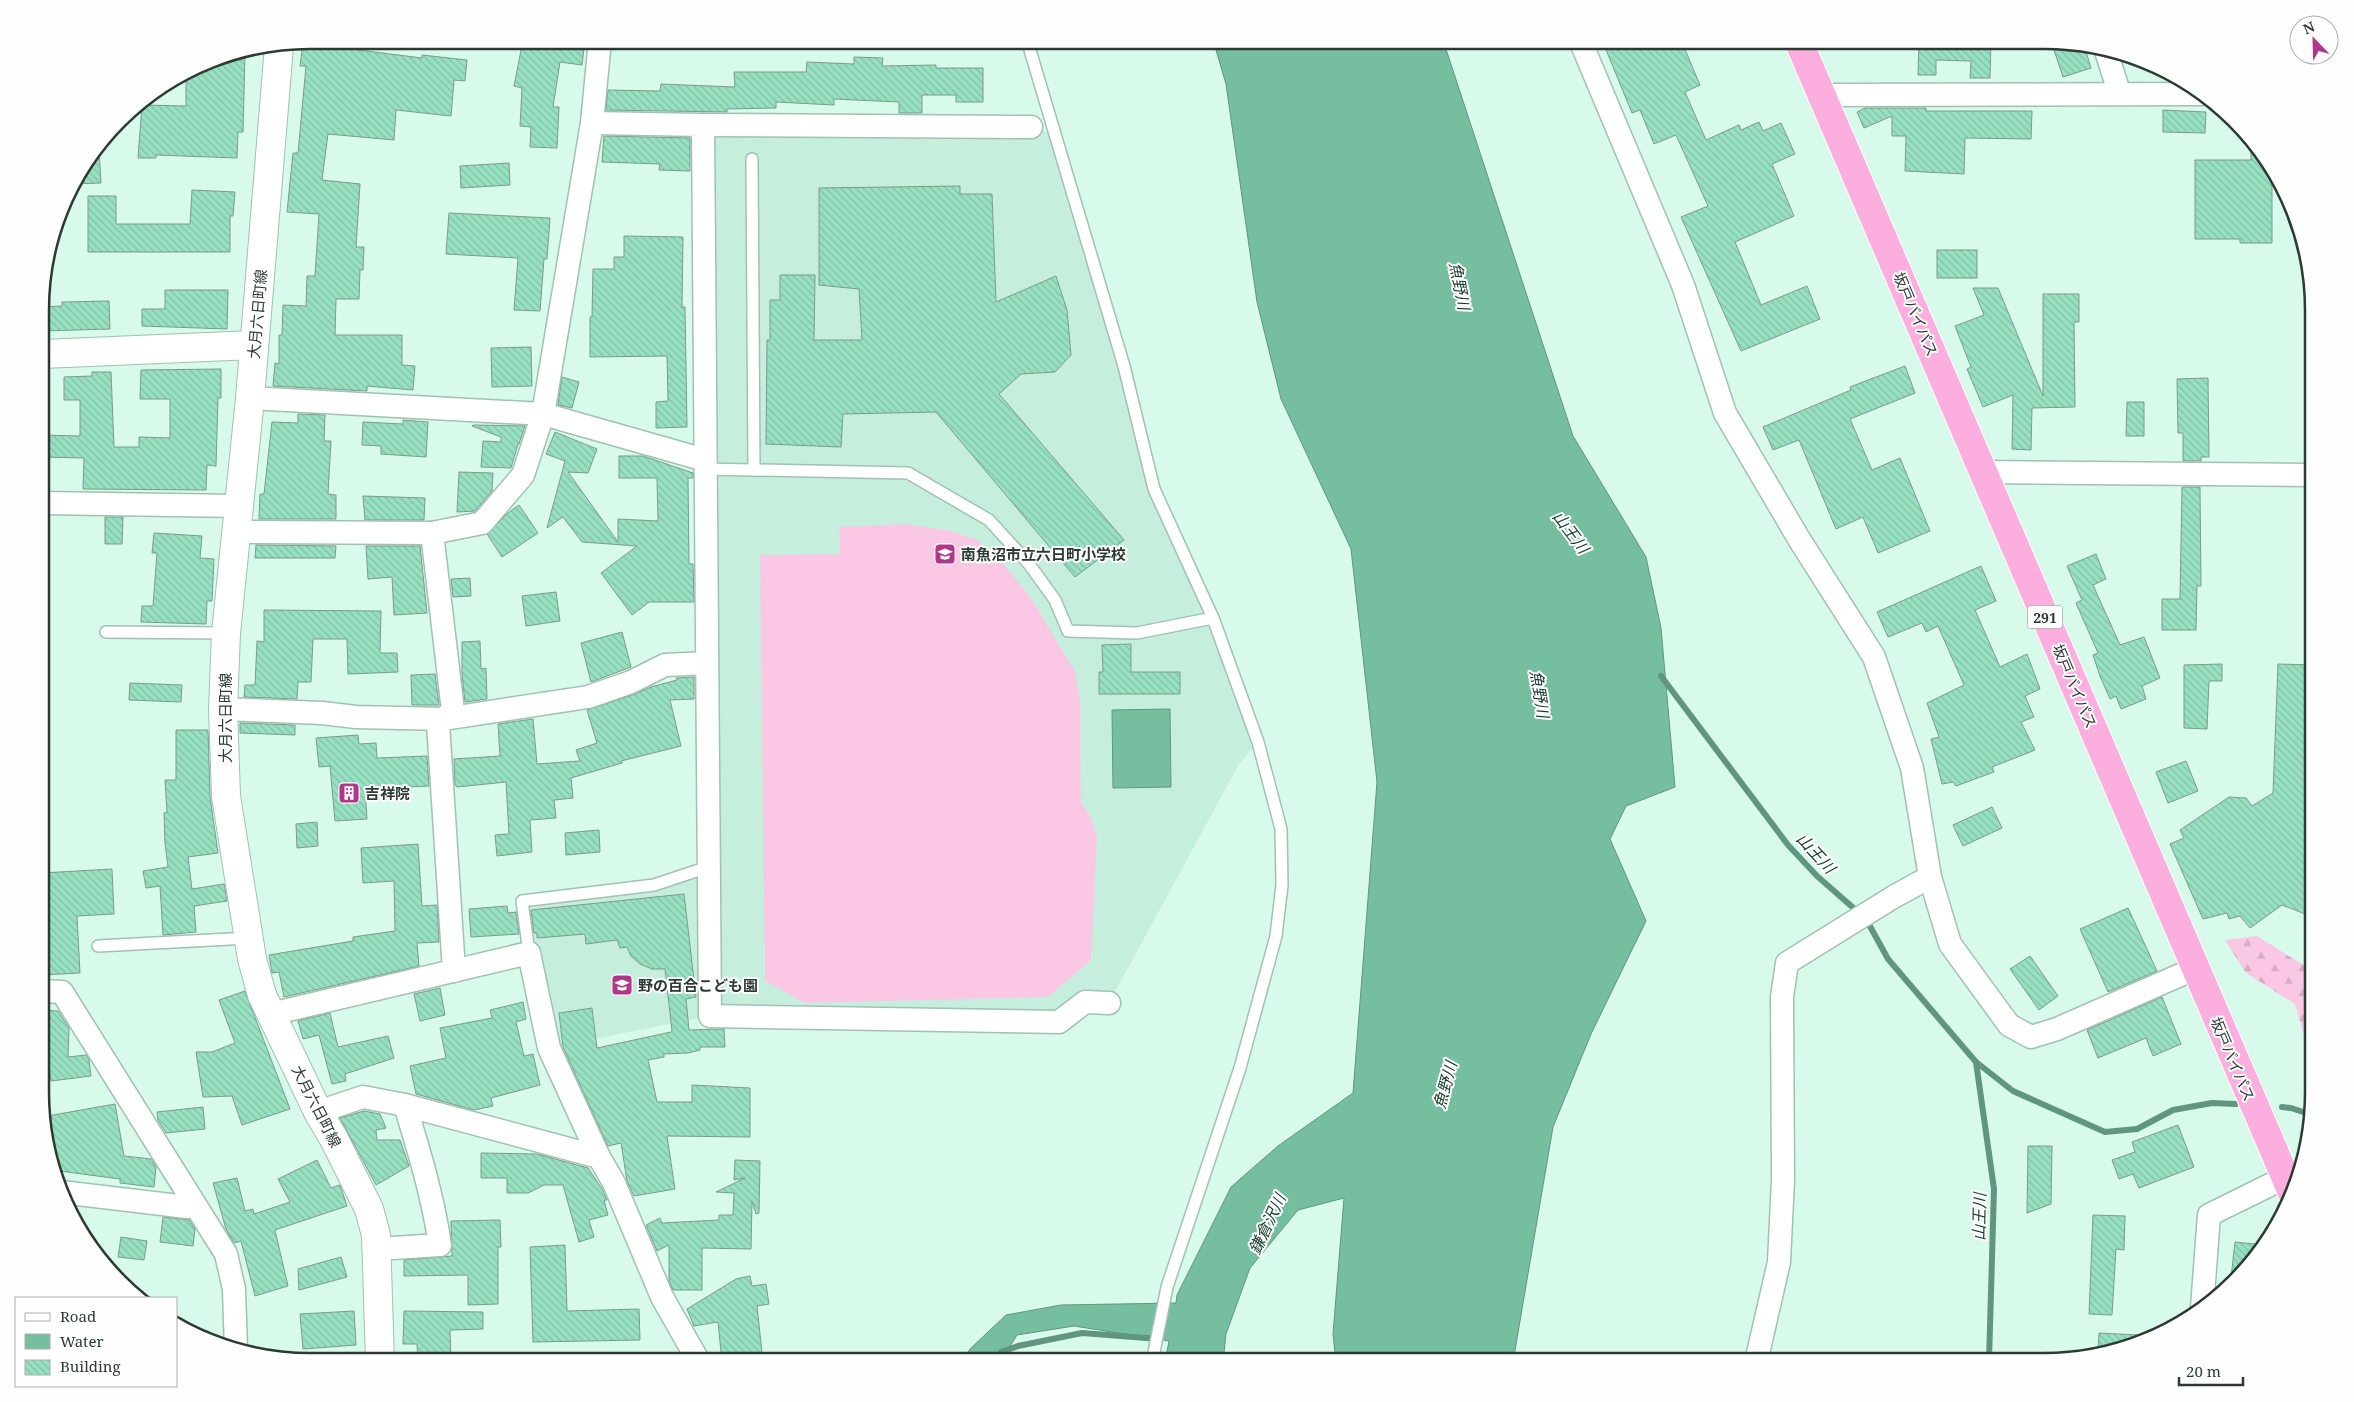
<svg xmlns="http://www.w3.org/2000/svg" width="2354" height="1402" viewBox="0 0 2354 1402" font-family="'Noto Serif','Noto Sans JP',serif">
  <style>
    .built { fill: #c5efdc }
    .grass { fill: #fac8e4 }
    .forest { fill: url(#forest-firs) }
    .water { fill: #76bea0; stroke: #609680 }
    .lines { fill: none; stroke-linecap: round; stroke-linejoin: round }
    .stream { stroke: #609680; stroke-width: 6 }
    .building { fill: url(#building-back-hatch); stroke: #7c9b8d }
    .service-casing { stroke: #a1c1b2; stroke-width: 14 }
    .minor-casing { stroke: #a1c1b2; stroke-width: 25 }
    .tertiary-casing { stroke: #a1c1b2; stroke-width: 30 }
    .secondary-casing { stroke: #a1c1b2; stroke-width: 30 }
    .trunk-casing { stroke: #fff; stroke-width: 30 }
    .service { stroke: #fff; stroke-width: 11 }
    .minor { stroke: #fff; stroke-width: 22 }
    .tertiary { stroke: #fff; stroke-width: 28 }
    .secondary { stroke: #fff; stroke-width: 28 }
    .trunk { stroke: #fcaede; stroke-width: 28 }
    .labels { text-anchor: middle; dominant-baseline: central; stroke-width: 4; stroke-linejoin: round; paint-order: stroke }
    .shield { fill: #fefefe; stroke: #6c7571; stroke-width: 1 }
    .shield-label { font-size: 14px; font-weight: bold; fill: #2d3a34 }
    .street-label { font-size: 15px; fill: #2d3a34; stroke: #fefefe }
    .poi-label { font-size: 15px; font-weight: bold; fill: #2d3a34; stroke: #fefefe; text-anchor: start }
    .water-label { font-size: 16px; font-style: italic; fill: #193b2e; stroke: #fefefe }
    .rim { fill: none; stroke: #2d3a34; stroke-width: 2.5 }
  </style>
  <defs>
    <pattern id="forest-firs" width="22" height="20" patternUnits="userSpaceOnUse" patternTransform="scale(1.25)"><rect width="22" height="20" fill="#fac8e4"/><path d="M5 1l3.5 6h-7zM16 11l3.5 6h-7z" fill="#d7adc4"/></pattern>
    <pattern id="building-back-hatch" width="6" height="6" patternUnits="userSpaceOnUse" patternTransform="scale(1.25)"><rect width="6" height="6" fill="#97e0c1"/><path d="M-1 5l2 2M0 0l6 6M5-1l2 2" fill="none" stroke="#82c1a6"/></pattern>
  </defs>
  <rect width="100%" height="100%" fill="#d8faea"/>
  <polygon class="built" points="703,125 1031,127 1056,135 1154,489 1258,742 1239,764 1109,1003 1059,1022 710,1016 549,1048 522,901 654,885 708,867"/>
  <polygon class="grass" points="905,524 951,531 977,540 1002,562 1033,601 1075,672 1080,701 1081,802 1090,816 1097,836 1091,960 1048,997 805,1003 765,981 760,555 840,554 839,527"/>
  <polygon class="forest" points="2257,936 2313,971 2313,1066 2295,1004 2246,973 2225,940"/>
  <g class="water">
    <polygon points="1213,40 1443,40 1573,436 1646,557 1661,628 1675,787 1626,806 1610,839 1646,921 1591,1034 1553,1127 1513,1362 1336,1362 1333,1334 1344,1198 1298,1210 1250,1268 1226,1334 1223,1362 1165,1362 1169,1341 1074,1326 1017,1335 1000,1362 960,1362 971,1348 1006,1315 1061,1305 1176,1303 1177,1295 1231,1187 1278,1146 1353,1093 1377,782 1351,549 1281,399 1257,302 1226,84"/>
    <polygon points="1170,709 1171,787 1113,788 1112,710"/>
  </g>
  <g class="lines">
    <g class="stream">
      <polyline points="1661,676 1788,845 1817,876 1866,919 1888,959 1976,1062 2013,1091 2105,1132 2137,1129 2173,1110 2212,1103 2236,1104"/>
      <polyline points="1976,1062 1994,1189 1989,1361"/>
      <polyline points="2282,1107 2291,1108 2312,1115"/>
      <polyline points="1001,1352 1018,1346 1082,1333 1159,1339"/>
    </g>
  </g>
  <g class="building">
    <polygon points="523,40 585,40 582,65 560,62 553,107 559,107 557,148 530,147 531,127 520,126 522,88 514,86"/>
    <polygon points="1602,40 1681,40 1700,85 1685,92 1706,140 1739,125 1741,130 1759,122 1763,131 1781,123 1795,154 1772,164 1794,216 1735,242 1761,305 1807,286 1820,319 1741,351 1681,217 1708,206 1676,135 1654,144 1640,110 1632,113"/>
    <polygon points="1971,40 1991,40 1990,78 1970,78 1971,61 1936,60 1936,75 1918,75 1919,41 1971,42"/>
    <polygon points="2051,41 2084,45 2091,68 2063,77"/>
    <polygon points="303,43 422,58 422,55 467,60 465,81 454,80 451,116 396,110 394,140 328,134 322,180 360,184 356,247 364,247 363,270 360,270 359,299 336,299 335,335 402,335 402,365 415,366 413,390 367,386 367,391 273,386 275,363 279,364 279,335 282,335 283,305 306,306 307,276 315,276 319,214 287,212 293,153 298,153 306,66 300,66"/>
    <polygon points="245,53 243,132 238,132 237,158 156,155 156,158 138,158 142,105 186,106 186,73 207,60"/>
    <polygon points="854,57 883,58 882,66 936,65 936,68 983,68 983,102 956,102 956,95 922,95 922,113 899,113 899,102 834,99 834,105 776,102 776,108 727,109 727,112 606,110 608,90 660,91 661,84 735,87 734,72 806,72 807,62 854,64"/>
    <polygon points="1865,108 1926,108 1926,111 2032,111 2031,139 1965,138 1964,174 1905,171 1906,136 1892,136 1892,116 1864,128 1857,112"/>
    <polygon points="2163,110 2206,112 2205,133 2163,132"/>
    <polygon points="604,136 690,138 690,171 659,170 660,164 602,162"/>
    <polygon points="2251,139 2272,167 2272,243 2240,243 2240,239 2195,239 2195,160 2251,160"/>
    <polygon points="99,150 101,183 72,184 84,169"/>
    <polygon points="509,163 510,185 461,188 460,166"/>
    <polygon points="960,186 960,194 992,194 996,302 1056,276 1067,310 1071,355 1055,372 1021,374 999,394 1124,540 1075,577 936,412 843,414 841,447 766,444 767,340 770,340 770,300 780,300 780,275 815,275 814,340 862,340 859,289 819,285 819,188"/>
    <polygon points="192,190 235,192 233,216 230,216 230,252 88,252 88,196 116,196 116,224 190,224"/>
    <polygon points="449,213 550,218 547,259 544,259 540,311 514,310 518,258 446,254"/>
    <polygon points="624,236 683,237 682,307 685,307 687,427 656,428 656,402 668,401 667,356 590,357 590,317 592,317 593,269 614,269 614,257 624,257"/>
    <rect x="1937" y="250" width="40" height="28"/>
    <polygon points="1973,288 1998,288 2043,396 2043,294 2079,294 2079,322 2074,322 2075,407 2032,408 2031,450 2012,449 2013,395 1983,407 1967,369 1971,367 1955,326 1984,315"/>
    <polygon points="165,290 228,290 227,329 142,326 142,309 165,309"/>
    <polygon points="109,301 110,329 42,331 42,307 62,306 62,302"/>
    <polygon points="531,347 532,386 492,387 491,348"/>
    <polygon points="1905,366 1915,393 1850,419 1872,470 1900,458 1930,531 1878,553 1863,517 1836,529 1799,440 1773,450 1763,427 1851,390 1850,387"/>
    <polygon points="221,369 221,398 218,398 216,466 207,465 206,490 83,489 84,458 42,457 42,435 80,436 80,400 64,400 64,377 92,376 92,372 111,372 114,447 139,447 139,437 170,438 170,399 140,399 141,370"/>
    <polygon points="562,377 579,382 572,408 558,405"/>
    <polygon points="2208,378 2209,457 2201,457 2201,461 2183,461 2183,433 2178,433 2177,379"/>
    <polygon points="2127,402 2144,402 2144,436 2126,436"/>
    <polygon points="298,414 325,415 324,441 331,441 328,494 336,495 336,519 259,519 260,494 264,494 272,422 298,423"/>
    <polygon points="403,420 428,422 426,457 381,454 381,446 362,445 363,422 403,424"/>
    <polygon points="473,425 525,426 519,444 518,444 511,468 481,467 483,441 501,442 501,437 472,426"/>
    <polygon points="555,432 597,449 588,473 568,472 618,542 618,519 658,521 657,478 619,478 619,456 643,456 693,473 693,478 688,478 689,564 693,564 694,602 649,602 632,615 601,573 637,546 582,542 563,517 547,528 565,461 546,454"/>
    <polygon points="459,472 493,473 492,491 475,511 457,512"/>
    <polygon points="2182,487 2200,487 2201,586 2197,586 2196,630 2162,630 2162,599 2180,599"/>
    <polygon points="363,496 425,498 424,520 365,520"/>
    <polygon points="519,505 538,533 502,557 487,534 508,513"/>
    <polygon points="105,517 123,517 122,544 105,544"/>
    <polygon points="154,533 202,536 200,558 214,559 212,601 207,601 206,624 141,622 142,606 153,606 157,553 152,553"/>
    <polygon points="256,545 336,546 335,558 255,558"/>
    <polygon points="366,546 420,546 427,613 394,615 392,577 368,579"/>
    <polygon points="2096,554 2106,579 2093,585 2120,645 2144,637 2160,678 2142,686 2146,699 2121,709 2116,696 2110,699 2100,676 2093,655 2098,653 2076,603 2082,600 2067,566"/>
    <polygon points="1981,566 1996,601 1975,610 2000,667 2027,654 2040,689 2025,696 2034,717 2021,722 2035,750 1992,767 1994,772 1956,786 1953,782 1942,784 1931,739 1939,737 1927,703 1964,685 1938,626 1926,632 1922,623 1888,637 1877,612"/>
    <polygon points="470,578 471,596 453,597 451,579"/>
    <polygon points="556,592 560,621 526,626 522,596"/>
    <polygon points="264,610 381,611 380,653 397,653 398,672 348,674 347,639 313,639 311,682 298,682 297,699 244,697 245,685 255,685 257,641 264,642"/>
    <polygon points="622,632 631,667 591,682 581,643"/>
    <polygon points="480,641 481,669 486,668 487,699 465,702 462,674 462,642"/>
    <polygon points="1131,644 1131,672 1180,672 1180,694 1099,694 1099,672 1103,672 1102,645"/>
    <polygon points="2222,664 2222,681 2209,681 2207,729 2184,728 2184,665"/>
    <polygon points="2278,664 2313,665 2311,765 2313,763 2313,917 2282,905 2250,928 2240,916 2229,919 2227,913 2203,919 2170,844 2184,838 2180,830 2229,797 2246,798 2252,806 2273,793"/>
    <polygon points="435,674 439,705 412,705 411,675"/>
    <polygon points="694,677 694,699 670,700 681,746 621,761 622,763 571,778 573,798 554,800 556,818 530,820 532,852 497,856 495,835 509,834 506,782 457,787 455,785 454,759 500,756 498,724 533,719 537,764 580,761 576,750 597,743 587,710 635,694 651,687 677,680 676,678"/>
    <polygon points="130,683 182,685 181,702 129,700"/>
    <polygon points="240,723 295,725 295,735 240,733"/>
    <polygon points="176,730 208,730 210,797 218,853 188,857 192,889 224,884 227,901 194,906 196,932 163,935 160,886 146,888 143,871 168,867 165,843 164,813 167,812 165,780 176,780"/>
    <polygon points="358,735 359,744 376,743 377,758 427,756 429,786 365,789 367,819 335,821 330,766 319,767 316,738"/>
    <polygon points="2186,761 2198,791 2168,803 2156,772"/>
    <polygon points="1992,807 2002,828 1963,846 1953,825"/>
    <polygon points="317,822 318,846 297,848 296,824"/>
    <polygon points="599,830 600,852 566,855 565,833"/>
    <polygon points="418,844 422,906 437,905 439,942 417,943 419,966 284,997 279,972 272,973 269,955 353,941 353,937 395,931 394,881 363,883 361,848"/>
    <polygon points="112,869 114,914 77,916 80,973 42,975 42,919 44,919 42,873"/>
    <polygon points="684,894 696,997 686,999 689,1030 724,1029 725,1047 700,1047 700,1050 688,1053 664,1054 664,1057 648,1060 657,1102 692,1102 692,1085 750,1088 750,1137 667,1136 675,1189 634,1196 627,1181 621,1143 608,1146 563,1047 559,1013 592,1008 597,1048 671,1032 672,1031 665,969 652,969 640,964 631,956 627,947 620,948 617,940 586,944 585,934 537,938 537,933 534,933 531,910"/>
    <polygon points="507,906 508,913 516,912 519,934 471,937 469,909"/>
    <polygon points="2128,908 2157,971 2108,992 2080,929"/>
    <polygon points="2030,956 2058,996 2039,1010 2010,969"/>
    <polygon points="440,988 445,1015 420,1021 414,994"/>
    <polygon points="245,991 290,1109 242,1125 232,1096 203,1097 196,1052 212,1052 235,1043 219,1000"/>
    <polygon points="2162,997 2181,1044 2153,1056 2146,1038 2098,1058 2087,1030"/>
    <polygon points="523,1002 526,1019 516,1022 524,1056 533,1054 540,1085 491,1098 493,1106 474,1110 416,1094 410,1066 446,1058 440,1028 492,1018 490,1010"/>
    <polygon points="42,1010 58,1011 69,1028 68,1057 86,1055 89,1060 91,1076 51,1081 46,1045 42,1045"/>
    <polygon points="330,1013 338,1047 388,1036 394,1058 345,1074 346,1081 332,1084 319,1035 303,1039 298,1021"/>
    <polygon points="115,1104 124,1156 151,1159 156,1167 154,1187 120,1183 120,1179 52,1170 42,1127 42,1117"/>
    <polygon points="203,1107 205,1129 166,1133 158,1120 157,1112"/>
    <polygon points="364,1111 380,1114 386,1128 376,1130 377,1140 400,1140 409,1166 376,1185 340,1118"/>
    <polygon points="2178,1125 2194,1167 2139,1188 2133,1174 2119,1179 2112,1160 2135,1152 2132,1142"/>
    <polygon points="2028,1146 2052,1146 2051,1204 2027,1213"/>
    <polygon points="481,1153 537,1154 588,1168 602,1189 607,1200 604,1200 608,1215 589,1220 594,1237 579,1242 563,1185 544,1185 528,1193 507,1193 507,1178 481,1178"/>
    <polygon points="317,1160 331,1188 340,1185 347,1206 275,1230 288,1286 255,1296 241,1241 234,1243 226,1229 213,1183 237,1178 245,1211 253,1209 254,1214 290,1202 278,1179"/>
    <polygon points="735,1160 760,1161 759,1213 756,1214 752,1201 751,1249 702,1248 702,1290 673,1290 669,1280 669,1245 657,1251 646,1225 660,1218 662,1223 719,1220 719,1215 733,1215 734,1193 716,1192 745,1178 734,1180"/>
    <polygon points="2093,1215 2125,1216 2124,1250 2116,1249 2112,1315 2089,1314"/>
    <polygon points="163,1217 189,1220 195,1229 193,1246 160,1242"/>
    <polygon points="500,1220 501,1247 498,1247 498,1304 468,1305 468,1275 404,1276 404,1260 452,1256 451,1221"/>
    <polygon points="121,1237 147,1241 144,1260 118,1257"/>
    <polygon points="2235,1242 2264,1245 2230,1287"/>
    <polygon points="565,1245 567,1311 639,1309 640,1340 533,1342 530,1247"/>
    <polygon points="341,1257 347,1277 299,1290 298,1269"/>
    <polygon points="750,1276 752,1286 766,1284 769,1304 757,1306 763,1362 722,1362 718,1322 694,1326 687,1309 736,1279"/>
    <polygon points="354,1311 356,1345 303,1349 300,1314"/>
    <polygon points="404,1311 483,1312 483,1329 450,1330 451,1362 418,1362 417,1344 403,1344"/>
    <polygon points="2099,1333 2158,1336 2131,1348 2098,1354"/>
  </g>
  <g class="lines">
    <g class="service-casing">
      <g id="service">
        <polyline points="1027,40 1124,366 1154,489 1213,618 1258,742 1281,829 1282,885 1276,936 1240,1068 1167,1287 1152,1362"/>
        <polyline points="752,159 754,470"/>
        <polyline points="705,469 908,473 989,520 1029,564 1055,600 1068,631 1137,633 1213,618"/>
        <polyline points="106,632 226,633"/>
        <polyline points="98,946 249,938"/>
        <polyline points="529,953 522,901 654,885 708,867"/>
      </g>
    </g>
    <g class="minor-casing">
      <g id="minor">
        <polyline points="1580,40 1683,285 1725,413 1799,539 1874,657 1912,768 1930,877 1950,944 2009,1025 2031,1037 2057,1029 2194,969"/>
        <polyline points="2105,48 2119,92"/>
        <polyline points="1821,95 2202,94"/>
        <polyline points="592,123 703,125 710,1016 1059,1022 1085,1002 1109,1003"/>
        <polyline points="703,125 1031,127"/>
        <polyline points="250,398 543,414 705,460"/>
        <polyline points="1984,472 2313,475"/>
        <polyline points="42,503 238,506"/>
        <polyline points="236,532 432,533 482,523 523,475 543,414 592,123 600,40"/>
        <polyline points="432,533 453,711 438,723 454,971"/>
        <polyline points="223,709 322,713 356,717 444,719 588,697 631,682 665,665 707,663"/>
        <polyline points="42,991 62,992 226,1254 234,1289 236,1351"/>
        <polyline points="271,1014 529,953 549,1048 599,1157"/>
        <polyline points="318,1112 363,1097 405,1105 599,1157 614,1183 662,1297 699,1362"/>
        <polyline points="61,1192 187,1207 192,1202"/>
        <path d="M 377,1249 L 440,1245 C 433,1197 419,1151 405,1105"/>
        <polyline points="2202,1308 2209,1215 2284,1178"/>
        <polyline points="1756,1362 1779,1262 1783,1180 1782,997 1787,963 1895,896 1930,877"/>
      </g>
    </g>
    <g class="tertiary-casing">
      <polyline id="tertiary" points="42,354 254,345"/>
    </g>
    <g class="secondary-casing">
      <polyline id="secondary" points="279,46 250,398 226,633 223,709 226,796 252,959 262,995 318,1112 334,1139 369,1209 376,1235 380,1362"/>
    </g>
    <g class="trunk-casing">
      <polyline id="trunk" points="1798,40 2293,1195"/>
    </g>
    <use href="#service" class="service"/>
    <use href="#minor" class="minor"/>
    <use href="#tertiary" class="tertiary"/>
    <use href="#secondary" class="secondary"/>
    <use href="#trunk" class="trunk"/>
  </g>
  <defs>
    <g id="school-square" transform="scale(1.125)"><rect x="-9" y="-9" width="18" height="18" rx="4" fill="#b03688" stroke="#fefefe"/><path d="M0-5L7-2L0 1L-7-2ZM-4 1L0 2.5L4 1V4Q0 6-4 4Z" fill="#fff"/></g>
    <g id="building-square" transform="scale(1.125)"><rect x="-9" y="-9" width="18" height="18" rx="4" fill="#b03688" stroke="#fefefe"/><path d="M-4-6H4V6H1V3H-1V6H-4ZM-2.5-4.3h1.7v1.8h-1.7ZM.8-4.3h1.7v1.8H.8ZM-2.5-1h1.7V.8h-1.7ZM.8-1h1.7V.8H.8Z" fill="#fff"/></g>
  </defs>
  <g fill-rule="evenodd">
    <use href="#school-square" x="945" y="554"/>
    <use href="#building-square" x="349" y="793"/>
    <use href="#school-square" x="622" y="985"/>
  </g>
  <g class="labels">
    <rect class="shield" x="2027.5" y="605.5" width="35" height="23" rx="4"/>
    <g class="shield-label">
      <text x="2045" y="617">291</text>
    </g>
    <g class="street-label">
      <text transform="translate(257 314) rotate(-85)">大月六日町線</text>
      <text transform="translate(1916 314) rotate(67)">坂戸バイパス</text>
      <text transform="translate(2075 686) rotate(67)">坂戸バイパス</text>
      <text transform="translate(225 718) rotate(-90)">大月六日町線</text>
      <text transform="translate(2233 1059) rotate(67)">坂戸バイパス</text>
      <text transform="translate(317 1106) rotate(63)">大月六日町線</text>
    </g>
    <g class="poi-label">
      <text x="961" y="554">南魚沼市立六日町小学校</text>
      <text x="365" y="793">吉祥院</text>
      <text x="638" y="985">野の百合こども園</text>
    </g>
    <g class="water-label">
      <text transform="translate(1460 286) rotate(79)">魚野川</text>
      <text transform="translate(1571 532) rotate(53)">山王川</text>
      <text transform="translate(1540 694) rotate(81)">魚野川</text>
      <text transform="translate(1816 853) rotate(47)">山王川</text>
      <text transform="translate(1445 1085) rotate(-75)">魚野川</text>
      <text transform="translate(1979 1217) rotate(-89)">山王川</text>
      <text transform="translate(1267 1224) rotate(-65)">鎌倉沢川</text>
    </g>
  </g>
  <path d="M0 0H2354V1402H0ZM310 49H2044A261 261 0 0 1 2305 310V1092A261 261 0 0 1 2044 1353H310A261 261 0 0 1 49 1092V310A261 261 0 0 1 310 49Z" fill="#fefefe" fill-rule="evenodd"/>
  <path class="rim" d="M310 49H2044A261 261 0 0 1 2305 310V1092A261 261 0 0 1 2044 1353H310A261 261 0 0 1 49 1092V310A261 261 0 0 1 310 49Z"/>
  <rect x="15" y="1297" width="162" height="90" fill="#fefefe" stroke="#aab0ad"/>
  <rect x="25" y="1313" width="25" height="8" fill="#ffffff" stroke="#aab0ad"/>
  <text x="60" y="1322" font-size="15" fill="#2d3a34">Road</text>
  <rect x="25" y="1334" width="25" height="15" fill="#76bea0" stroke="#aab0ad"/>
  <text x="60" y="1347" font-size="15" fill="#2d3a34">Water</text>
  <rect x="25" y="1360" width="25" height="15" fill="url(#building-back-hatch)" stroke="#aab0ad"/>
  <text x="60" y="1372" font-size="15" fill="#2d3a34">Building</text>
  <g transform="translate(2314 40) rotate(337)"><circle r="24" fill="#fefefe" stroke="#aab0ad"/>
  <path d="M0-4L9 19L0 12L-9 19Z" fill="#b03688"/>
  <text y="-8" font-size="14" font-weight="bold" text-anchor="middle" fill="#2d3a34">N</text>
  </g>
  <path d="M2179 1377v8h64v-8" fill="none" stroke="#2d3a34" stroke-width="2.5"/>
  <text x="2186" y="1377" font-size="15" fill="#2d3a34" stroke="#fefefe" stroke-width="4" paint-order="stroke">20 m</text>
</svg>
